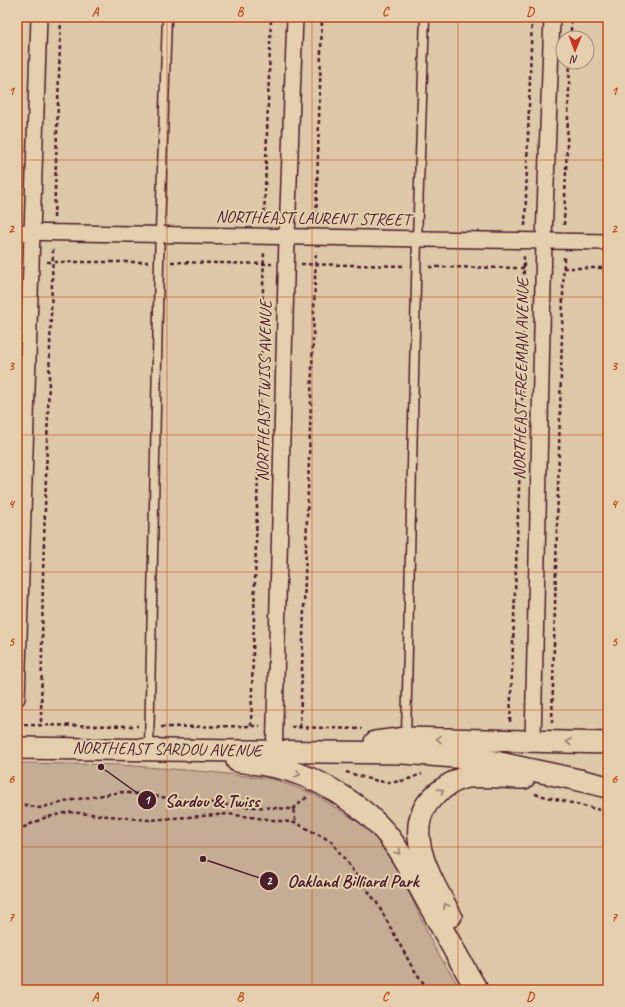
<svg xmlns="http://www.w3.org/2000/svg" width="625" height="1007" viewBox="0 0 625 1007" font-family="Caveat,sans-serif">
  <style>
    .green { fill: #c6ac94; stroke: #886660 }
    .lines { fill: none; stroke-linecap: round; stroke-linejoin: round }
    .lane-casing { stroke: #4a1f2b; stroke-width: 11 }
    .street-casing { stroke: #4a1f2b; stroke-width: 18 }
    .secondary-casing { stroke: #4a1f2b; stroke-width: 24 }
    .path { stroke: #4a1f2b; stroke-width: 2.5; stroke-dasharray: 4 3; stroke-linecap: butt }
    .lane { stroke: #e5cfae; stroke-width: 8 }
    .street { stroke: #e5cfae; stroke-width: 15 }
    .secondary { stroke: #e5cfae; stroke-width: 21 }
    .oneway { stroke: #98776c }
    .grid { fill: none; stroke: #c04a14; stroke-width: 1; stroke-opacity: 0.55 }
    .labels { text-anchor: middle; dominant-baseline: central; stroke-width: 4; stroke-linejoin: round; paint-order: stroke }
    .street-label { font-size: 17px; fill: #4a1f2b; stroke: #e5cfae }
    .leader { fill: none; stroke: #4a1f2b; stroke-width: 1.5 }
    .callout-dot { fill: #4a1f2b; stroke: #e5cfae; stroke-width: 1.5 }
    .mark-label { font-size: 12px; text-anchor: middle; font-weight: bold; fill: #fff }
    .callout-label { font-size: 18px; text-anchor: middle; font-weight: bold; fill: #4a1f2b; stroke: #e5cfae; stroke-width: 4; stroke-linejoin: round; paint-order: stroke }
    .neatline { fill: none; stroke: #c04a14; stroke-width: 1.5 }
    .grid-label { font-size: 13px; text-anchor: middle; font-weight: bold; fill: #c04a14 }
  </style>
  <rect width="100%" height="100%" fill="#dfc8a9"/>
  <filter id="ink" filterUnits="userSpaceOnUse"><feTurbulence type="fractalNoise" baseFrequency=".025" numOctaves="2"/><feDisplacementMap in="SourceGraphic" scale="8" xChannelSelector="R" yChannelSelector="G"/><feConvolveMatrix kernelMatrix="1 2 1 2 8 2 1 2 1" color-interpolation-filters="sRGB"/></filter>
  <g filter="url(#ink)">
    <polygon class="green" points="17,763 121,765 210,772 273,779 314,794 366,827 376,838 403,879 434,947 461,990 17,990"/>
    <g class="lines">
      <g class="lane-casing">
        <g id="lane">
          <polyline points="406,738 417,239 425,17"/>
          <polyline points="149,749 159,262 167,17"/>
        </g>
      </g>
      <g class="street-casing">
        <g id="street">
          <polyline points="17,232 608,242"/>
          <polyline points="17,698 39,17"/>
          <polyline points="533,741 544,240 552,17"/>
          <polyline points="274,762 287,237 295,17"/>
        </g>
      </g>
      <g class="secondary-casing">
        <g id="secondary">
          <polyline points="375,742 406,738 608,743"/>
          <polyline points="17,748 403,753 481,759 579,780 608,787"/>
          <path d="M 237,761 C 258,764 279,766 299,774 C 328,784 366,809 386,833 C 400,850 411,872 422,892 C 440,925 458,958 477,990"/>
          <path d="M 451,916 C 431,878 395,823 441,790 C 448,785 460,777 469,777 C 487,775 506,778 524,778"/>
        </g>
      </g>
      <g class="path">
        <polyline points="571,38 571,17"/>
        <polyline points="17,56 18,17"/>
        <polyline points="54,218 61,17"/>
        <polyline points="264,220 271,17"/>
        <polyline points="316,222 322,17"/>
        <polyline points="564,225 570,62"/>
        <polyline points="525,226 532,17"/>
        <polyline points="47,262 148,262"/>
        <polyline points="171,262 272,264"/>
        <polyline points="301,264 406,266"/>
        <polyline points="429,267 524,268"/>
        <polyline points="563,268 608,268"/>
        <polyline points="41,722 43,574 53,249"/>
        <polyline points="510,722 522,411 524,255"/>
        <polyline points="552,723 564,256"/>
        <polyline points="17,725 138,726"/>
        <polyline points="251,726 264,251"/>
        <polyline points="161,727 260,726"/>
        <polyline points="291,727 362,729"/>
        <polyline points="300,727 316,251"/>
        <path d="M 346,772 C 363,777 383,785 401,781 C 408,780 415,776 422,774"/>
        <polyline points="535,794 608,812"/>
        <polyline points="17,803 39,808 73,800 121,792 236,806 293,809 296,823"/>
        <polyline points="293,809 307,797"/>
        <polyline points="17,825 22,828 44,818 69,812 149,820 228,814 296,823 331,841 377,903 411,965 428,990"/>
      </g>
      <use href="#lane" class="lane"/>
      <use href="#street" class="street"/>
      <use href="#secondary" class="secondary"/>
    </g>
    <defs><path id="oneway-chevron" d="M-2-3.5L2.5 0L-2 3.5" fill="none" stroke-width="1.6" stroke-linecap="round" stroke-linejoin="round"/></defs>
    <g class="oneway">
      <use href="#oneway-chevron" transform="translate(439 739) rotate(-178)"/>
      <use href="#oneway-chevron" transform="translate(569 742) rotate(-179)"/>
      <use href="#oneway-chevron" transform="translate(298 774) rotate(19)"/>
      <use href="#oneway-chevron" transform="translate(441 791) rotate(-34)"/>
      <use href="#oneway-chevron" transform="translate(398 852) rotate(57)"/>
      <use href="#oneway-chevron" transform="translate(446 906) rotate(-118)"/>
    </g>
  </g>
  <path class="grid" d="M 167,17 L 167,990M 312,17 L 312,990M 458,17 L 458,990M 17,160 L 608,160M 17,297 L 608,297M 17,435 L 608,435M 17,572 L 608,572M 17,710 L 608,710M 17,847 L 608,847"/>
  <g class="labels">
    <g class="street-label">
      <text transform="translate(313 218) rotate(1)">NORTHEAST LAURENT STREET</text>
      <text transform="translate(521 379) rotate(-89)">NORTHEAST FREEMAN AVENUE</text>
      <text transform="translate(264 391) rotate(-89)">NORTHEAST TWISS AVENUE</text>
      <text transform="translate(167 749) rotate(1)">NORTHEAST SARDOU AVENUE</text>
    </g>
  </g>
  <path class="leader" d="M101 767L147 800M203 859L269 881"/>
  <g class="callout-dot">
    <circle cx="101" cy="767" r="4"/>
    <circle cx="203" cy="859" r="4"/>
    <circle cx="147" cy="800" r="10"/>
    <circle cx="269" cy="881" r="10"/>
  </g>
  <g class="mark-label">
    <text x="147" y="804">1</text>
    <text x="269" y="885">2</text>
  </g>
  <g class="callout-label">
    <text x="212" y="807">Sardou &amp; Twiss</text>
    <text x="353" y="887">Oakland Billiard Park</text>
  </g>
  <rect width="625" height="1007" fill="none" stroke="#e5cfae" stroke-width="44"/>
  <g transform="translate(575 50) rotate(181)"><circle r="19" fill="#e5cfae" stroke="#a7897a"/>
  <path d="M0-3L7 15L0 10L-7 15Z" fill="#c8321e"/>
  <text y="-6" font-size="11" font-weight="bold" text-anchor="middle" fill="#4a1f2b">N</text>
  </g>
  <rect x="22" y="22" width="581" height="963" class="neatline"/>
  <g class="grid-label">
    <text x="95" y="16">A</text>
    <text x="240" y="16">B</text>
    <text x="385" y="16">C</text>
    <text x="530" y="16">D</text>
    <text x="11" y="95">1</text>
    <text x="614" y="95">1</text>
    <text x="11" y="233">2</text>
    <text x="614" y="233">2</text>
    <text x="11" y="370">3</text>
    <text x="614" y="370">3</text>
    <text x="11" y="508">4</text>
    <text x="614" y="508">4</text>
    <text x="11" y="646">5</text>
    <text x="614" y="646">5</text>
    <text x="11" y="783">6</text>
    <text x="614" y="783">6</text>
    <text x="11" y="921">7</text>
    <text x="614" y="921">7</text>
    <text x="95" y="1001">A</text>
    <text x="240" y="1001">B</text>
    <text x="385" y="1001">C</text>
    <text x="530" y="1001">D</text>
  </g>
</svg>
